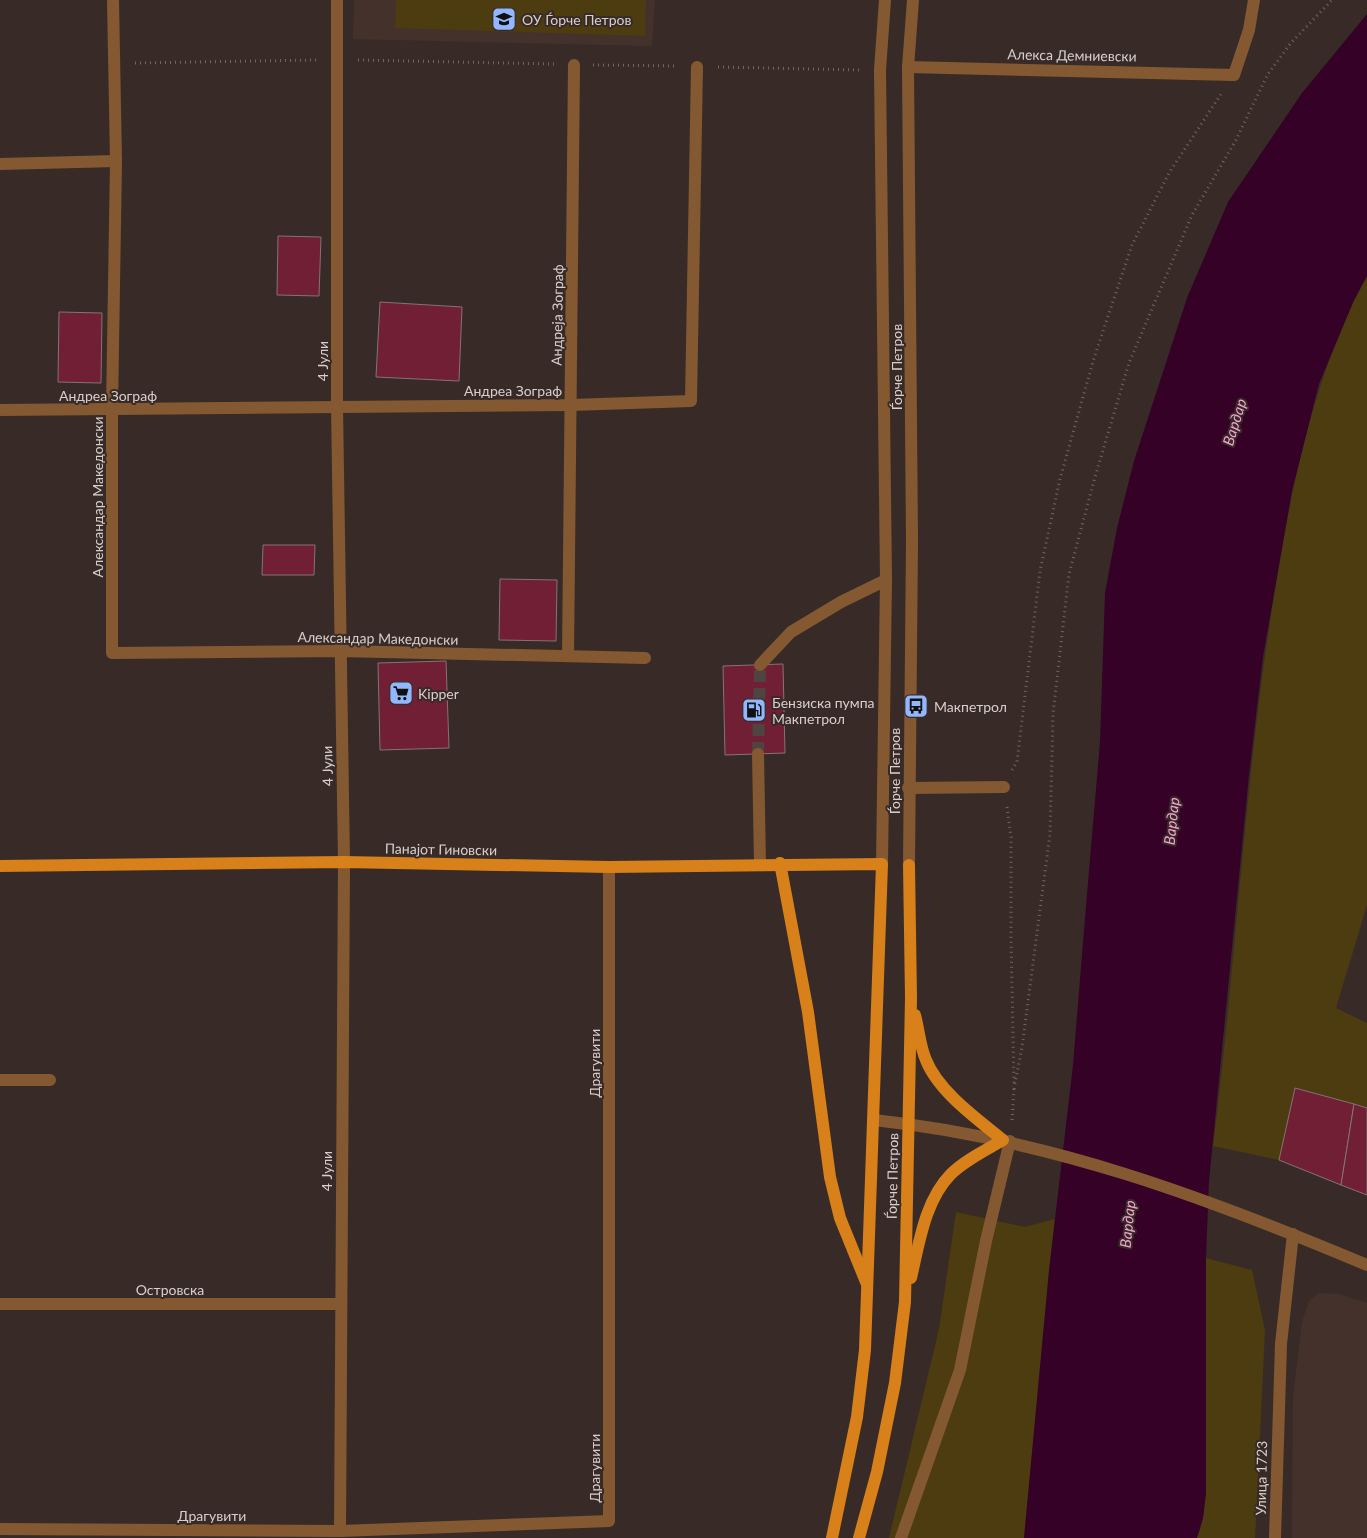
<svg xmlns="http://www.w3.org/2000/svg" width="1367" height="1538" viewBox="0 0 1367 1538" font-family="Lato,sans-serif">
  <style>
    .built { fill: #45312c }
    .green { fill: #4c3c10 }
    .water { fill: #350126 }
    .building { fill: #711f34; stroke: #847375 }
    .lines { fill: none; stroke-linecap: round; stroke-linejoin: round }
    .minor-tunnel { stroke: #504440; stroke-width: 12; stroke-dasharray: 12 6; stroke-linecap: butt }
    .path { stroke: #716662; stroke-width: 3; stroke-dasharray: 1 4; stroke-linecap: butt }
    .minor { stroke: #845932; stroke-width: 12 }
    .major { stroke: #d8801a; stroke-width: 12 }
    .labels { text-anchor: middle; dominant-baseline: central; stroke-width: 4; stroke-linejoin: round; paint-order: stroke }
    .poi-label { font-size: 14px; fill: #d8cfcd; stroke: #382b27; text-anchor: start }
    .street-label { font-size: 14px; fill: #d8cfcd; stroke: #382b27 }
    .water-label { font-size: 15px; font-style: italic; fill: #f6a3d6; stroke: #382b27 }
  </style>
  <rect width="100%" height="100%" fill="#382b27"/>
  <g class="built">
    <polygon points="354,0 655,0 652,46 353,39"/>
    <polygon points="1319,1293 1339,1294 1367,1303 1367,1538 1292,1538 1293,1398 1302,1322 1309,1301"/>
  </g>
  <g class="green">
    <polygon points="396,0 646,0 645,36 395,28"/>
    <path d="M 1367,276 L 1367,905 L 1336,1008 L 1367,1023 L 1367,1108 L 1296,1088 L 1279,1160 L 1213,1146 C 1237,957 1245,766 1277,578 C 1294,474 1316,370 1367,276 Z"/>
    <polygon points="956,1212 1025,1227 1055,1219 1024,1538 889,1538 939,1329"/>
    <polygon points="1206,1258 1252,1270 1265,1330 1255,1538 1197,1538 1203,1518 1206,1493"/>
  </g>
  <polygon class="water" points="1367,14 1367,276 1354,300 1319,384 1292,491 1263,657 1249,775 1209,1181 1206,1258 1206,1493 1203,1518 1197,1538 1024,1538 1049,1270 1073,1065 1086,906 1100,742 1105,593 1117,528 1134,461 1187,298 1228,202 1302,93"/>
  <g class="building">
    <polygon points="278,236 321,237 319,296 277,295"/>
    <polygon points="380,302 462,307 459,381 376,377"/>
    <polygon points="59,312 102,313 101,383 58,382"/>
    <polygon points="263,545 315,545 314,575 262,575"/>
    <polygon points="500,579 557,580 556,641 499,640"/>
    <polygon points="446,661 449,748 380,750 378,663"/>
    <polygon points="783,664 785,753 725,755 723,666"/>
    <polygon points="1295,1088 1354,1104 1341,1185 1279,1160"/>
    <polygon points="1354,1104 1367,1108 1367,1195 1341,1185"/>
  </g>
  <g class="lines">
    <polyline class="minor-tunnel" points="758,754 760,665"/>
    <g class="path">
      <polyline points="358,60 554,64"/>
      <polyline points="135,63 317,60"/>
      <polyline points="593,65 676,66"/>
      <polyline points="718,67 859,70"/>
      <polyline points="1012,770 1017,762 1040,571 1060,479 1094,358 1132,245 1169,173 1221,94"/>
      <polyline points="1007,807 1011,837 1011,937 1014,1083"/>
      <polyline points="1014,1089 1022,1047 1050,834 1053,714 1069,574 1095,477 1129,363 1192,215 1236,140 1268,74 1290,44 1332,0"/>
      <polyline points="1012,1120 1014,1089"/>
    </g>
    <g class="minor">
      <polyline points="113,0 116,161 112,410 112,653 341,651 645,658"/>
      <polyline points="337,0 337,406 344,862 340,1531"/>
      <polyline points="908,67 1234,75 1249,30 1254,0"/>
      <polyline points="0,164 116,161"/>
      <polyline points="0,410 571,405 691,401 697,67"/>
      <polyline points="568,656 574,65"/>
      <polyline points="760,665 791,632 841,602 886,580"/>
      <polyline points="758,754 760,864"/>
      <polyline points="908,788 1004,787"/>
      <polyline points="882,864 886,580 880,70 885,0"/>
      <polyline points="909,865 912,541 908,67 913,0"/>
      <polyline points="0,1080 50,1080"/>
      <path d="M 874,1120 C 1050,1139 1205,1197 1367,1265"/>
      <polyline points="0,1304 340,1304"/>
      <polyline points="0,1529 340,1531 609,1521 609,867"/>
      <polyline points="901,1538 960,1370 986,1241 1010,1141"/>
      <polyline points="1275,1538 1281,1344 1293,1234"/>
    </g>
    <g class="major">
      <polyline points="780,863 808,1012 830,1177 840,1218 866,1282"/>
      <polyline points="0,866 344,862 609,867 882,864 865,1350 857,1417 832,1538"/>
      <path d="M 911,1278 C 919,1244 925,1200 951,1174 C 965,1160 986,1150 1003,1140 C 977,1119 938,1091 926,1060 C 920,1047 919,1030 915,1015"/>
      <polyline points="859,1538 877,1472 895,1383 905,1302 911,998 909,865"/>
    </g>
  </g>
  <defs>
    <g id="school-square" transform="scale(1.25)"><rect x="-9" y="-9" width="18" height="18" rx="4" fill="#92b7fd" stroke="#382b27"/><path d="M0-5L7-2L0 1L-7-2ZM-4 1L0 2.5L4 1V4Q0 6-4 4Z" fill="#111"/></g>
    <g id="supermarket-square" transform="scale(1.25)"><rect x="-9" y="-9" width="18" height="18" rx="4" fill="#92b7fd" stroke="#382b27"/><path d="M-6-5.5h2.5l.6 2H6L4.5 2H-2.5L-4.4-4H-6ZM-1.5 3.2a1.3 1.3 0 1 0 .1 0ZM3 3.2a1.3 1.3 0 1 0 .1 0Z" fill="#111"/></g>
    <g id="bus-square" transform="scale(1.25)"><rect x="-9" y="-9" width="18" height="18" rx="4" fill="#92b7fd" stroke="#382b27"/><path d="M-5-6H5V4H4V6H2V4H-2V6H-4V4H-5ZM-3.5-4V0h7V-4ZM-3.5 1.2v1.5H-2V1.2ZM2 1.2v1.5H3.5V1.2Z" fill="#111"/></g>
    <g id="fuel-square" transform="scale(1.25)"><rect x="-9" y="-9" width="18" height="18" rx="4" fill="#92b7fd" stroke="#382b27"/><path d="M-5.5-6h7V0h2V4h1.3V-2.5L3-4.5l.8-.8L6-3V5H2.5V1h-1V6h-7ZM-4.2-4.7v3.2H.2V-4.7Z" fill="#111"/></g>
  </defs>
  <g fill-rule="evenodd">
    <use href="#school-square" x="504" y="19"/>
    <use href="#supermarket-square" x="401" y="693"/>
    <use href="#bus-square" x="916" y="706"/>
    <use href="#fuel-square" x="754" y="710"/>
  </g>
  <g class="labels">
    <g class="poi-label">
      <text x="522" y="19">ОУ Ѓорче Петров</text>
      <text x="418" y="693">Kipper</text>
      <text x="772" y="702">Бензиска пумпа<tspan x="772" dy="16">Макпетрол</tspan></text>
      <text x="934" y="706">Макпетрол</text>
    </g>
    <g class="street-label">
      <text transform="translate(1072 55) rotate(1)">Алекса Демниевски</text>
      <text transform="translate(557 315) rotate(-89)">Андреја Зограф</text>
      <text transform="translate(322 361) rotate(-90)">4 Јули</text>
      <text transform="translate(896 367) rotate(-90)">Ѓорче Петров</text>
      <text x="513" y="390">Андреа Зограф</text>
      <text x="108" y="395">Андреа Зограф</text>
      <text transform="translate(97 497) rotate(-90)">Александар Македонски</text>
      <text transform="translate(378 638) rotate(1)">Αлександар Македонски</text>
      <text transform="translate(327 766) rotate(-91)">4 Јули</text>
      <text transform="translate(894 771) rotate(-90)">Ѓорче Петров</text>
      <text transform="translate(441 849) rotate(1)">Панајот Гиновски</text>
      <text transform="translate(594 1063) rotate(-90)">Драгувити</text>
      <text transform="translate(326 1171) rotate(-90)">4 Јули</text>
      <text transform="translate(892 1176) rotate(-89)">Ѓорче Петров</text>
      <text x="170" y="1289">Островска</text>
      <text transform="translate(594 1468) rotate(-90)">Драгувити</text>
      <text transform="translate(1261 1478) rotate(-89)">Улица 1723</text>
      <text x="212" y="1515">Драгувити</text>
    </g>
    <g class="water-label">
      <text transform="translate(1234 422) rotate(-73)">Вардар</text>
      <text transform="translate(1171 821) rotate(-84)">Вардар</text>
      <text transform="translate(1127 1224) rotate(-84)">Вардар</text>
    </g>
  </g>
</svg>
